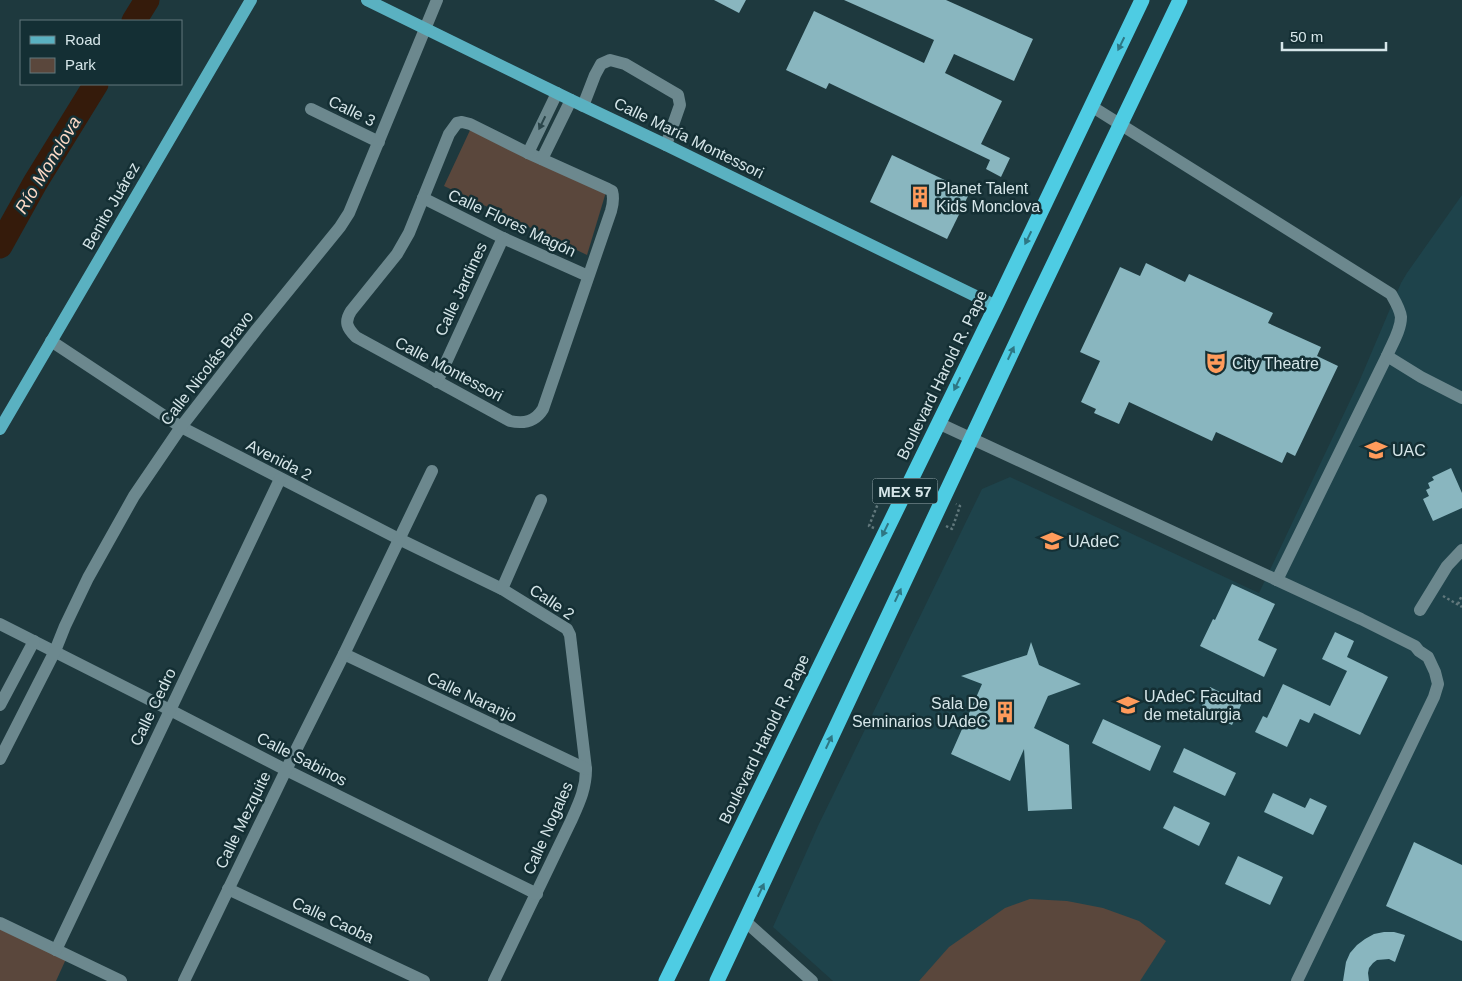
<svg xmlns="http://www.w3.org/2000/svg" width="1462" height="981" viewBox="0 0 1462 981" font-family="Helvetica,sans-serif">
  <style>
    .built { fill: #1e434b }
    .green { fill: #5a473c }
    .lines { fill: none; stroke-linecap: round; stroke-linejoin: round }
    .river { stroke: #351b0b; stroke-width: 25 }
    .building { fill: #89b6bf }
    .path { stroke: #61787c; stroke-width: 2.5; stroke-dasharray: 2.5 2.5; stroke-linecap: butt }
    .minor { stroke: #6c888e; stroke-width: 12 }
    .major { stroke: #5ab1c1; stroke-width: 12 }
    .highway { stroke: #4ecce3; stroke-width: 15 }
    .oneway { fill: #2e7683 }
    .oneway2 { fill: #2a454a }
    .labels { text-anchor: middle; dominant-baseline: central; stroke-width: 5; stroke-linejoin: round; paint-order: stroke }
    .shield { fill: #142f34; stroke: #9cafb3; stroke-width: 1 }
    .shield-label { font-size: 15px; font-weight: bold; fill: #d6e6e9 }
    .street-label { font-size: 16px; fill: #d6e6e9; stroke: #142f34 }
    .poi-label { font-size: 16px; fill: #d6e6e9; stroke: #142f34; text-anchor: start }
    .water-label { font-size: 18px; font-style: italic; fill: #fddac6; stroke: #142f34 }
  </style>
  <rect width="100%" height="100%" fill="#1e393e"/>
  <polygon class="built" points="1462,195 1462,981 833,981 773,927 818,826 982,489 1010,477 1259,593 1359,382 1401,283 1407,273"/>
  <g class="green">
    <polygon points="472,126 606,192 587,255 444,186"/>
    <polygon points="1030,899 1067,901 1103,908 1139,921 1166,941 1140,981 919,981 949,947 1005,908"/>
    <polygon points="0,929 66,959 56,981 0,981"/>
  </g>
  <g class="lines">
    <g class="river">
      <polyline points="134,21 147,0"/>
      <polyline points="0,246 35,183 96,84"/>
    </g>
  </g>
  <g class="building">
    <polygon points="714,0 746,0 739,13"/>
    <polygon points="844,0 946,0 1033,39 1014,81 954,54 945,73 1002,101 981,144 1010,158 1001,177 986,169 990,160 829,83 826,89 786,70 814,11 924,63 934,40"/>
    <polygon points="892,155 970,192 947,239 870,202"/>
    <polygon points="1146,263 1185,282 1189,274 1273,313 1268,323 1321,347 1317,356 1338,366 1295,456 1287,452 1282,463 1216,432 1212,441 1129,402 1119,424 1094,413 1096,409 1081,402 1100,361 1080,352 1120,267 1140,276"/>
    <polygon points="1451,468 1462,493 1462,508 1433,521 1423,499 1429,496 1426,490 1430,488 1428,483 1434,480 1432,477"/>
    <polygon points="1232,584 1275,604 1258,640 1277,649 1264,677 1200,646 1213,619 1215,620"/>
    <polygon points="1335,632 1354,641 1347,657 1388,677 1360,735 1314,713 1309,723 1300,719 1287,747 1255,732 1263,716 1267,718 1283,684 1330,706 1347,671 1322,659"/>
    <polygon points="1031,642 1039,665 1081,684 1048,696 1034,728 1069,745 1072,809 1028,811 1024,749 1010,781 951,754 982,684 961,676 1027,655"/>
    <polygon points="1210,687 1242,703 1232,725 1200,710"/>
    <polygon points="1103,719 1161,746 1150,771 1092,743"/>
    <polygon points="1184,748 1236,773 1225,796 1173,772"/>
    <polygon points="1273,793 1305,808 1310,798 1327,806 1313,835 1264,812"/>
    <polygon points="1174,806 1210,823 1199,846 1163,828"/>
    <polygon points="1414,842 1462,865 1462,941 1386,906"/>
    <polygon points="1238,856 1283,877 1270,905 1225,884"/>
    <polygon points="1384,932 1394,932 1405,935 1395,962 1389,959 1377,960 1373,963 1369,968 1368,973 1369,981 1343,981 1346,962 1350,953 1357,945 1365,939 1374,934"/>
  </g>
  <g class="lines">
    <g class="path">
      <polyline points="946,526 952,529 960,506 956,504"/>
      <polyline points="874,528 869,526 881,496 886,499"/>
      <polyline points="1443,596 1462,607"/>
      <polyline points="1458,604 1462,595"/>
    </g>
    <g class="minor">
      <polyline points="583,106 595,75 601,64 610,60 625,64 678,95 680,105 666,145"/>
      <path d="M 1091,106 L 1391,294 C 1395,301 1400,309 1401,317 C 1401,330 1392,344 1387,356 L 1277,580"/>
      <polyline points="311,109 379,142"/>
      <path d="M 462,122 L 470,124 L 528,153 L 608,189 L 612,191 C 614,198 613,204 611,211 L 543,409 C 535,422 524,424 510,421 L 356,337 C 347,328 344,322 351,311 L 397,254 L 409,233 L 449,134 L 457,123 Z"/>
      <polyline points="528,153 557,93"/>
      <polyline points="542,159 571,100"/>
      <polyline points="423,198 503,238 588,276"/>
      <path d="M 51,341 L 181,427 L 399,539 L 502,589 L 567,629 L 570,635 L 586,769 C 586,789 579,803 571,821 L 494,981"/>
      <polyline points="1387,356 1421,377 1462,398"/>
      <polyline points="437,382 503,238"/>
      <polyline points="938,423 1361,619 1415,646 1419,651 1428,657 1435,672 1438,684 1434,697 1297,981"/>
      <polyline points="502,589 541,500"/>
      <polyline points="1420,610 1447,566 1462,550"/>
      <polyline points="0,624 170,710 286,770 537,894"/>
      <polyline points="344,654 586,769"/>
      <polyline points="0,705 34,641"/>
      <polyline points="0,759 55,651 65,626 88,578 134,496 181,427 257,329 340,227 349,213 437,0"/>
      <polyline points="228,889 424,981"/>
      <polyline points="746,922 812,981"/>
      <polyline points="0,923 121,981"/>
      <polyline points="56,950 280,479"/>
      <polyline points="184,981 286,770 344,654 432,471"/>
    </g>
    <g class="major">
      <polyline points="367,0 571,100 666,145 996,306"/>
      <polyline points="0,429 251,0"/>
    </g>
    <g class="highway">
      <polyline points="666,981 996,306 1142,0"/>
      <polyline points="717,981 1033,307 1180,0"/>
    </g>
  </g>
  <defs><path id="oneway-solid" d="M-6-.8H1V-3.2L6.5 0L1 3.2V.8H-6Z" transform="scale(1.25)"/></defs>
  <g class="oneway">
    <use href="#oneway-solid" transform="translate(1121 44) rotate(116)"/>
    <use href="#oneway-solid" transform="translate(1028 238) rotate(116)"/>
    <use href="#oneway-solid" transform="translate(1011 353) rotate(-65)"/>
    <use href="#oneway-solid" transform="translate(957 384) rotate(116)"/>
    <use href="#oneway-solid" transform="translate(885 530) rotate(116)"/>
    <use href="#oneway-solid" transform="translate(898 595) rotate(-65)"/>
    <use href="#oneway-solid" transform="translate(829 742) rotate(-65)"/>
    <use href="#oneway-solid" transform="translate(761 890) rotate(-65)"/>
  </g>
  <use class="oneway2" href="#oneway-solid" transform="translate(542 123) rotate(116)"/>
  <defs>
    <g id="building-bare" transform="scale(1.725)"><path d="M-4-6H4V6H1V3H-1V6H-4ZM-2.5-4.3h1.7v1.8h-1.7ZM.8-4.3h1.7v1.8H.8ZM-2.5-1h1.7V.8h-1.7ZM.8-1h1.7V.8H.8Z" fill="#ff9b5b" stroke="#142f34" stroke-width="2.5" paint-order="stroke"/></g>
    <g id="theatre-bare" transform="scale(1.725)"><path d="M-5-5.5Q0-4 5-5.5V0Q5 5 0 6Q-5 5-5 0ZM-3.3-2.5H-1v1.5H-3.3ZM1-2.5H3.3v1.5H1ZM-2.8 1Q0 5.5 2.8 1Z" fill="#ff9b5b" stroke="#142f34" stroke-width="2.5" paint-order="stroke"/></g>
    <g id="university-bare" transform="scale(1.725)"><path d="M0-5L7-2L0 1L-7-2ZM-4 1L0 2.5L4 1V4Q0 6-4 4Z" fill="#ff9b5b" stroke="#142f34" stroke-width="2.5" paint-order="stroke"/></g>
  </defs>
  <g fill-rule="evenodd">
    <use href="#building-bare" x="920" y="197"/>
    <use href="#theatre-bare" x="1216" y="363"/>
    <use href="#university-bare" x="1376" y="450"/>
    <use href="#university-bare" x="1052" y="541"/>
    <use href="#university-bare" x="1128" y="705"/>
    <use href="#building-bare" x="1005" y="712"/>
  </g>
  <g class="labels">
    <rect class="shield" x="872.5" y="478.5" width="65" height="25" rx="4"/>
    <g class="shield-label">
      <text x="905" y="491">MEX 57</text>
    </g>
    <g class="street-label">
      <text transform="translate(352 111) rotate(26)">Calle 3</text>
      <text transform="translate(689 138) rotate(26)">Calle María Montessori</text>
      <text transform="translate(111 206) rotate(-60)">Benito Juárez</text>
      <text transform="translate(512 223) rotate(25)">Calle Flores Magón</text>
      <text transform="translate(461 289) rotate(-65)">Calle Jardines</text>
      <text transform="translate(207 368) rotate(-52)">Calle Nicolás Bravo</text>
      <text transform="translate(449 369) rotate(28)">Calle Montessori</text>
      <text transform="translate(942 375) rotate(-64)">Boulevard Harold R. Pape</text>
      <text transform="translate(279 460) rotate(27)">Avenida 2</text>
      <text transform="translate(552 602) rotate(34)">Calle 2</text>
      <text transform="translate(472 697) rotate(25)">Calle Naranjo</text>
      <text transform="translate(153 707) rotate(-64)">Calle Cedro</text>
      <text transform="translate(764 739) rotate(-64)">Boulevard Harold R. Pape</text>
      <text transform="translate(302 759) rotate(27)">Calle Sabinos</text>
      <text transform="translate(243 820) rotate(-64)">Calle Mezquite</text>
      <text transform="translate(548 828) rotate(-66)">Calle Nogales</text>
      <text transform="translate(333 920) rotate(25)">Calle Caoba</text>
    </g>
    <g class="poi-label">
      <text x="936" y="188">Planet Talent<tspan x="936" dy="18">Kids Monclova</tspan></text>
      <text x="1232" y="363">City Theatre</text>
      <text x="1392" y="450">UAC</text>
      <text x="1068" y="541">UAdeC</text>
      <text x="1144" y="696">UAdeC Facultad<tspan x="1144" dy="18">de metalurgia</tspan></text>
      <text x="988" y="703" text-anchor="end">Sala De<tspan x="988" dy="18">Seminarios UAdeC</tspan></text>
    </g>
    <g class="water-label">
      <text transform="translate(48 165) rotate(-59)">Río Monclova</text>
    </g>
  </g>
  <rect x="20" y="20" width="162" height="65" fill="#142f34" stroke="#62787c"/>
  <rect x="30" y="36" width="25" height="8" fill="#5ab1c1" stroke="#62787c"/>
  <text x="65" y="45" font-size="15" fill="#d6e6e9">Road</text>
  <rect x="30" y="58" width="25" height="15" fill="#5a473c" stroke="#62787c"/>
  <text x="65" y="70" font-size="15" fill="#d6e6e9">Park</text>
  <path d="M1282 42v8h104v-8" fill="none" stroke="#d6e6e9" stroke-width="2.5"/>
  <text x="1290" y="42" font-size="15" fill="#d6e6e9" stroke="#142f34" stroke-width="4" paint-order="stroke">50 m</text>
</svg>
